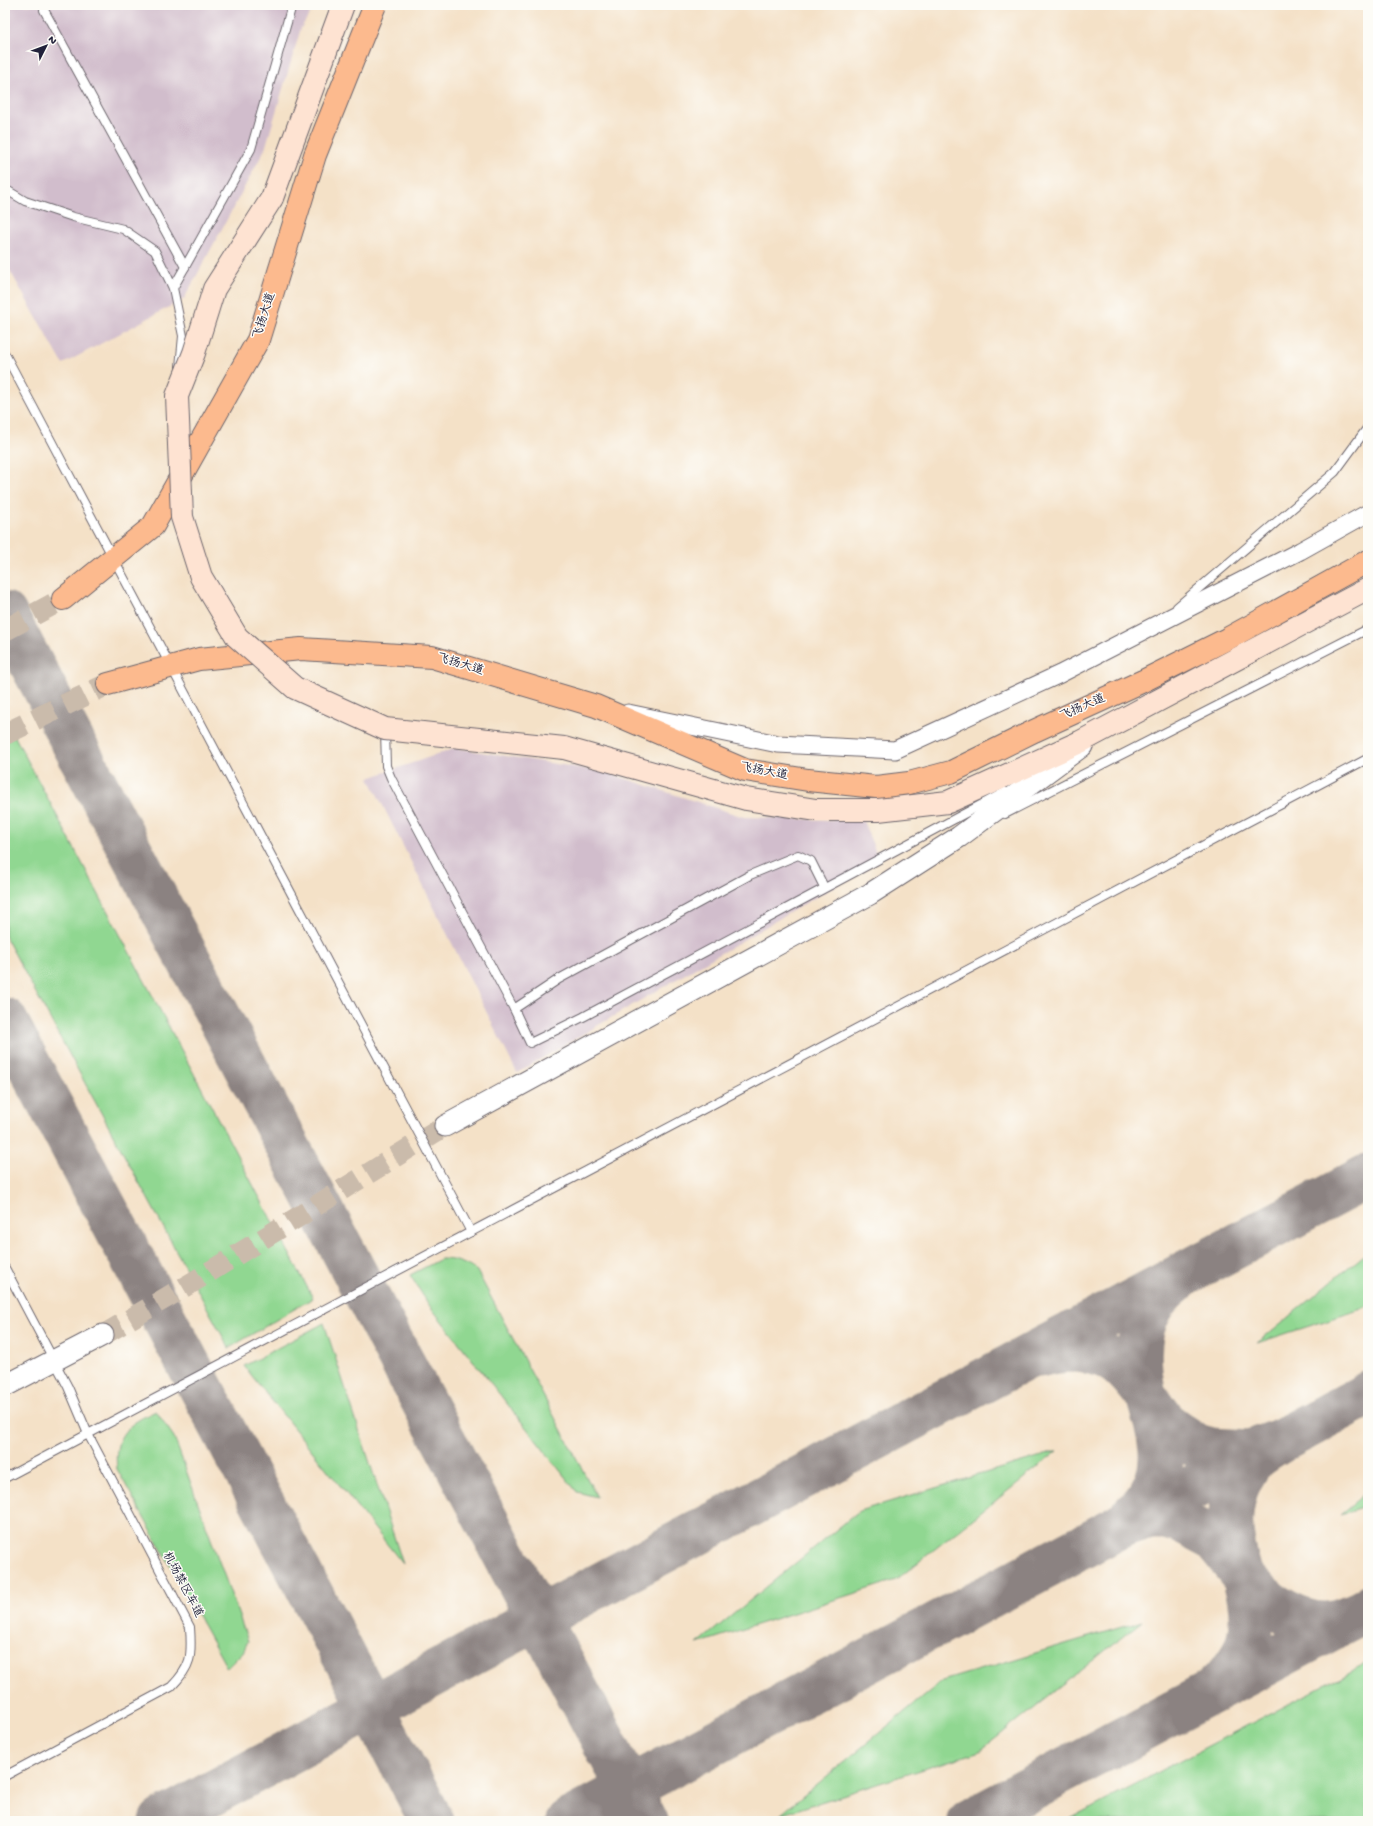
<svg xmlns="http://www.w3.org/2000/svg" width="1373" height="1826" viewBox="0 0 1373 1826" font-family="'Gochi Hand','LXGW WenKai TC',sans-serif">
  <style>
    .industrial { fill: #d1bdcc }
    .green { fill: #90d791; stroke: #597c66 }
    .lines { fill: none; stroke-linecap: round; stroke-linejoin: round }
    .taxiway { stroke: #8b8281; stroke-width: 45 }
    .tertiary-tunnel { stroke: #cabbab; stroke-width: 21; stroke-dasharray: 21 10; stroke-linecap: butt }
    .primary-tunnel { stroke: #cabbab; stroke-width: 22; stroke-dasharray: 22 11; stroke-linecap: butt }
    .service-casing { stroke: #6c656c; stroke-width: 10 }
    .minor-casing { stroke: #6c656c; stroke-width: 19 }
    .tertiary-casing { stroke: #6c656c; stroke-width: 23 }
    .secondary-casing { stroke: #6c656c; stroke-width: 24 }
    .primary-casing { stroke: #6c656c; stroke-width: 24 }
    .service { stroke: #fff; stroke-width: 8 }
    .minor { stroke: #fff; stroke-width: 17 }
    .tertiary { stroke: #fff; stroke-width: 21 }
    .secondary { stroke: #fee3d2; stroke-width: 22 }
    .primary { stroke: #fcba8e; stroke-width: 22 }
    .secondary-bridge-casing { stroke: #6c656c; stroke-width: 24; stroke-linecap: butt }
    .secondary-bridge { stroke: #fee3d2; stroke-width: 22 }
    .labels { text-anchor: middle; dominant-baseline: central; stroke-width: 3; stroke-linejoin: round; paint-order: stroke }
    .street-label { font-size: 12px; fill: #22223b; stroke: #fdfcf7 }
  </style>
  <rect width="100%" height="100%" fill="#fdfcf7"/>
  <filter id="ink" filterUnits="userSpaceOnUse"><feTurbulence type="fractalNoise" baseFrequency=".025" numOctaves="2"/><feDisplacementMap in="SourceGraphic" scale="8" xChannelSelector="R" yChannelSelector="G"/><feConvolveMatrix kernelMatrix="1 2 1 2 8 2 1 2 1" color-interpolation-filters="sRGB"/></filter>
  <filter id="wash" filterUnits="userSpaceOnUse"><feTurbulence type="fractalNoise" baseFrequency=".012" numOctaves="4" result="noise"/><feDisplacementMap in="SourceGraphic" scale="16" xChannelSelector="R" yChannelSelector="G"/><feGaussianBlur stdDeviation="0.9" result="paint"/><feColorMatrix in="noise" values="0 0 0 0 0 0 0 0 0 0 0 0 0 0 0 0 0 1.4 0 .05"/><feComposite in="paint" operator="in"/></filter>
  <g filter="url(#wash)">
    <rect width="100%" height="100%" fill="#f4e1c7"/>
    <g class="industrial">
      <polygon points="5,5 315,5 301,28 265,149 184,299 63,364 5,262"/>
      <polygon points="456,748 605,772 744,817 863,821 879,860 517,1073 369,778"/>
    </g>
    <g class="green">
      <polygon points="5,718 313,1298 229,1348 5,936"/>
      <polygon points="1368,1251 1368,1307 1257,1343"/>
      <path d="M 441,1259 C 455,1259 465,1263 477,1271 L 597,1497 L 577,1492 L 429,1305 L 410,1275 Z"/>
      <polygon points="324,1323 403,1564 244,1366"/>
      <path d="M 156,1411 L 174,1437 L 248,1641 L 243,1652 L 227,1668 L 117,1469 C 113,1436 127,1424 156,1411 Z"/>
      <polygon points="1058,1451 896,1580 697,1644 859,1511"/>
      <polygon points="1368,1491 1368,1505 1340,1514"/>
      <polygon points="1142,1621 980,1751 780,1815 942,1681"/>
      <polygon points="1368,1662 1368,1821 1065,1821"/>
    </g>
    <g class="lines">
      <g class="taxiway">
        <polyline points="5,614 646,1821"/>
        <polyline points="5,1020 432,1821"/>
        <path d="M 1039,1355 C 1062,1348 1090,1348 1112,1359 C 1124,1366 1134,1379 1143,1390 C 1135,1348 1138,1310 1174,1283"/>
        <path d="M 1150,1403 L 1168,1426 L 1197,1446 L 1212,1450 L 1251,1452 L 1280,1441 C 1271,1447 1260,1453 1252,1461 C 1248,1464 1245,1472 1242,1476 C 1226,1506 1229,1537 1239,1569 L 1214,1539 L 1182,1522 L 1166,1517 L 1146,1517 L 1124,1524 C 1131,1517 1139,1510 1145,1502 C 1170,1471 1161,1437 1150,1403 Z"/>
        <path d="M 1217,1687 C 1252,1654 1257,1629 1246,1582 C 1265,1602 1305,1628 1334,1622 C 1340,1621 1346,1618 1352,1616"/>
        <polyline points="161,1821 538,1618 1368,1176"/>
        <polyline points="568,1821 1368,1394"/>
        <polyline points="970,1821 1368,1609"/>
      </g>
    </g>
  </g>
  <g filter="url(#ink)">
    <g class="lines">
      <polyline class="tertiary-tunnel" points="103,1335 193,1282 445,1126"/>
      <g class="primary-tunnel">
        <polyline points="5,630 63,599"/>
        <polyline points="5,734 108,684"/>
      </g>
      <g class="service-casing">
        <g id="service">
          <polyline points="44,5 44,10 185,267 173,288"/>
          <polyline points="5,189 25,201 73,217 123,229 155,251 173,288 183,336 180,367"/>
          <polyline points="185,267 251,149 292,5"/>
          <polyline points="5,354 471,1232"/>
          <polyline points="1177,607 1335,472 1368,427"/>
          <polyline points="385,730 386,766 391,778 514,1009 530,1043 583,1017 1005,792"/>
          <polyline points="1005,814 1368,629"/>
          <polyline points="514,1009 559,979 750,875 798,855 811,861 824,887"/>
          <polyline points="5,1268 68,1387 88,1434 1367,759 1368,761"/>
          <path d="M 5,1478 L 88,1434 L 190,1627 C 192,1656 192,1666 171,1687 L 5,1776"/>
        </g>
      </g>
      <g class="minor-casing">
        <polyline id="minor" points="628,713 778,744 895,750 1060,674 1300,551 1368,513"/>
      </g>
      <g class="tertiary-casing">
        <g id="tertiary">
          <polyline points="445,1126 870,894 959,837 1082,746"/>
          <polyline points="5,1386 103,1335"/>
        </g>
      </g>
      <g class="secondary-casing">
        <g id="secondary">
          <polyline points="272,198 343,5"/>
          <polyline points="564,748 746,799 816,810 878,810 948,802 1080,742 1368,589"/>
        </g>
      </g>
      <g class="primary-casing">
        <g id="primary">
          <polyline points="63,599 153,526 258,340 315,155 375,5"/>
          <polyline points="108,684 199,659 301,649 432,657 596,706 745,770 808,780 876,787 909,783 951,772 1034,731 1143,681 1227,639 1368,561"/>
        </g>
      </g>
      <use href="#service" class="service"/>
      <use href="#minor" class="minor"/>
      <use href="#tertiary" class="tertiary"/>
      <use href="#secondary" class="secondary"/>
      <use href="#primary" class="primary"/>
      <g class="secondary-bridge-casing">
        <polyline id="secondary-bridge" points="272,198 214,289 194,353 177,396 182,517 201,577 237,637 295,688 385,729 564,748"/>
      </g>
      <use href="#secondary-bridge" class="secondary-bridge"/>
    </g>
  </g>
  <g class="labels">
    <g class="street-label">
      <text transform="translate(265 316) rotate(-72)">飞扬大道</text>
      <text transform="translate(460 665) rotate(17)">飞扬大道</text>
      <text transform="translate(1083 708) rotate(-24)">飞扬大道</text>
      <text transform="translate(764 772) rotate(11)">飞扬大道</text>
      <text transform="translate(182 1585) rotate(62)">机场禁区车道</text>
    </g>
  </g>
  <rect width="1373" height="1826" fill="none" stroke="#fdfcf7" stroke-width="20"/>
  <g transform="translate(46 46) rotate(48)" stroke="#fdfcf7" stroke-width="3" paint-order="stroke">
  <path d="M0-3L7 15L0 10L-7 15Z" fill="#22223b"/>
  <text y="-6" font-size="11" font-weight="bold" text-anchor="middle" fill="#22223b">N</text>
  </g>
</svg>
